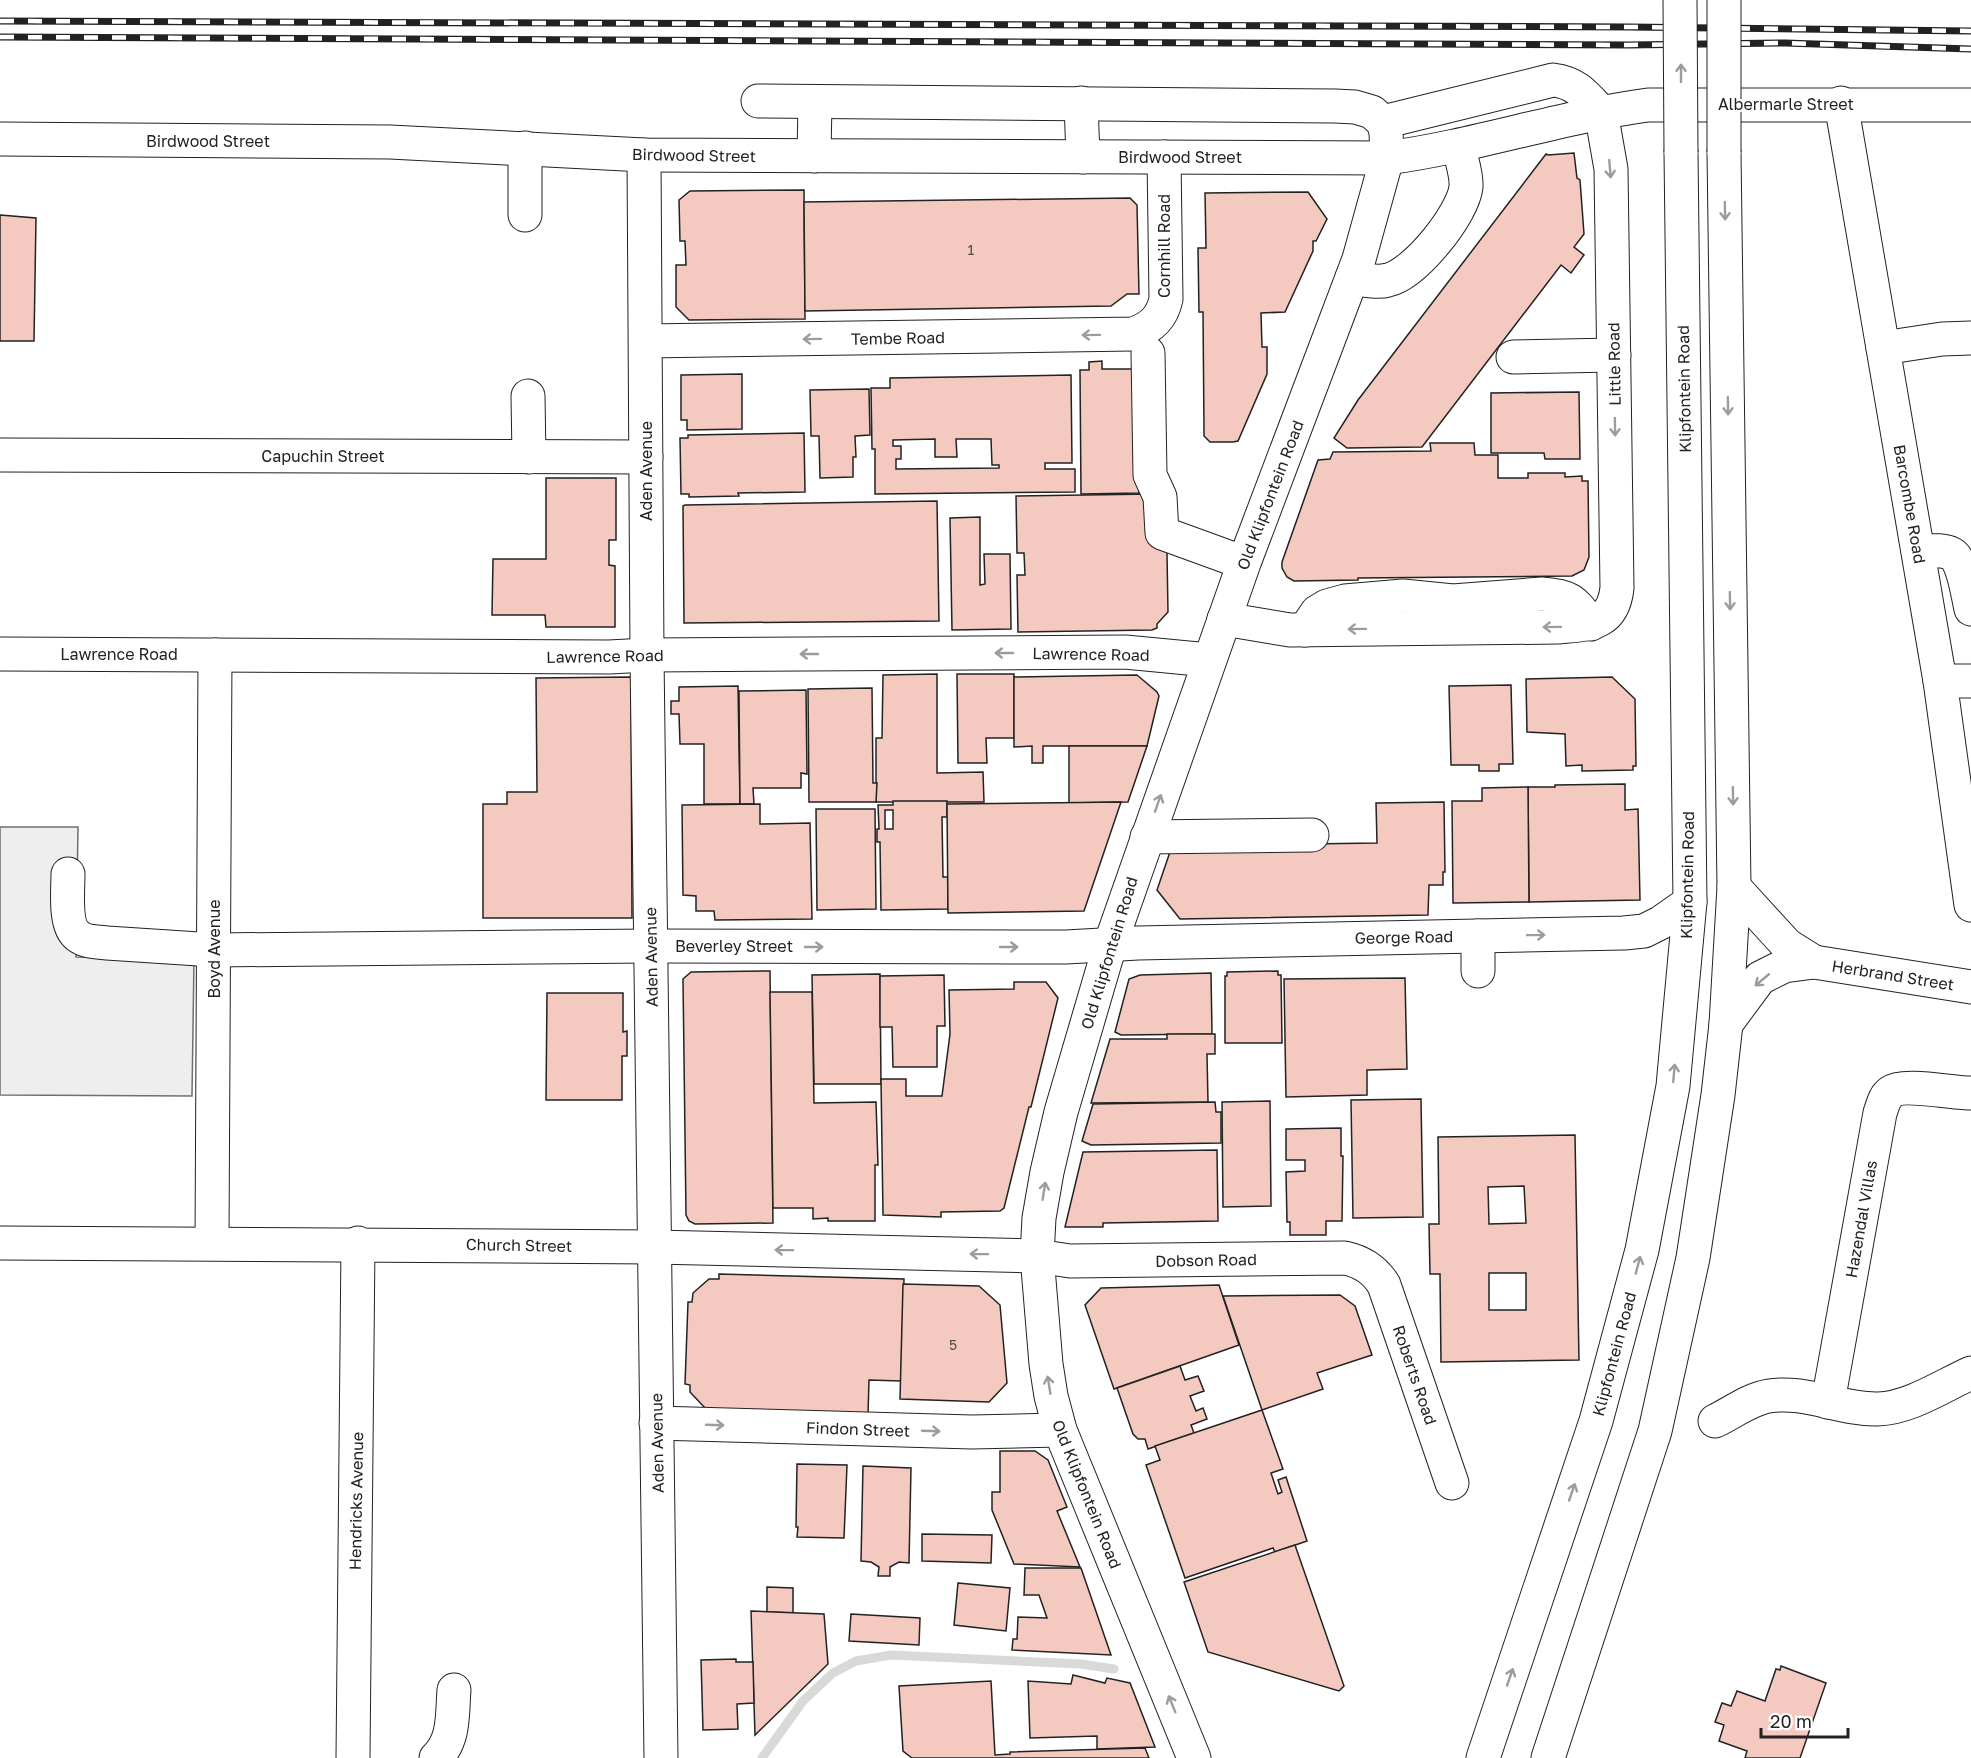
<svg xmlns="http://www.w3.org/2000/svg" width="1971" height="1758" viewBox="0 0 1971 1758" font-family="'Golos Text',sans-serif">
  <style>
    .green { fill: #eee; stroke: #6f6f6f; stroke-width: 1.5 }
    .lines { fill: none; stroke-linecap: round; stroke-linejoin: round }
    .stream { stroke: #d9d9d9; stroke-width: 9 }
    .building { fill: #f3c9c0; stroke: #222; stroke-width: 1.5; fill-rule: evenodd }
    .minor-casing { stroke: #222; stroke-width: 35 }
    .major-casing { stroke: #222; stroke-width: 35 }
    .minor { stroke: #fff; stroke-width: 33 }
    .major { stroke: #fff; stroke-width: 33 }
    .rail-casing { stroke: #222; stroke-width: 7 }
    .rail { stroke: #fff; stroke-width: 4.5; stroke-dasharray: 14; stroke-linecap: butt }
    .major-bridge-casing { stroke: #222; stroke-width: 35; stroke-linecap: butt }
    .major-bridge { stroke: #fff; stroke-width: 33 }
    .oneway { stroke: #9c9c9c }
    .labels { text-anchor: middle; dominant-baseline: central; stroke-width: 4.5; stroke-linejoin: round; paint-order: stroke }
    .number-label { font-size: 14px; fill: #564c4a }
    .street-label { font-size: 16px; fill: #222; stroke: #fff }
  </style>
  <rect width="100%" height="100%" fill="#fff"/>
  <polygon class="green" points="0,827 78,827 76,957 194,959 192,1096 0,1095"/>
  <g class="lines">
    <polyline class="stream" points="762,1758 803,1701 833,1673 856,1661 891,1655 1081,1664 1114,1669"/>
  </g>
  <g class="building">
    <polygon points="1574,153 1577,178 1580,180 1584,234 1574,247 1584,255 1571,273 1561,265 1422,447 1347,448 1334,438 1358,400 1546,154 1548,155"/>
    <polygon points="804,190 805,319 689,320 676,307 676,265 686,265 685,241 680,241 679,200 690,191"/>
    <polygon points="1308,192 1327,219 1316,241 1313,241 1313,251 1285,312 1261,313 1262,347 1267,347 1267,374 1238,441 1233,442 1210,442 1204,436 1204,432 1203,312 1199,312 1198,248 1206,248 1205,193"/>
    <polygon points="1130,198 1137,205 1139,294 1127,294 1111,306 805,311 804,202"/>
    <polygon points="0,215 36,218 34,341 0,341"/>
    <polygon points="1102,361 1102,369 1137,369 1139,493 1081,494 1080,370 1089,370 1089,362"/>
    <polygon points="742,374 742,429 687,430 687,420 681,420 681,375"/>
    <path d="M 1071,375 L 1072,463 L 1045,463 L 1045,469 L 1075,469 L 1075,492 L 875,494 L 875,449 L 872,449 L 871,388 L 890,388 L 890,378 ZM 935,439 L 935,457 L 957,457 L 956,439 L 991,439 L 992,465 L 999,465 L 999,468 L 896,469 L 896,459 L 901,459 L 901,446 L 893,446 L 893,440 Z"/>
    <polygon points="869,389 870,435 855,436 856,457 853,457 853,477 820,478 819,436 811,436 810,390"/>
    <polygon points="1579,392 1580,459 1545,459 1544,453 1491,453 1491,393"/>
    <polygon points="804,433 805,492 738,493 739,496 689,497 689,494 681,494 680,438 688,438 688,435"/>
    <polygon points="1430,443 1474,443 1475,455 1498,455 1498,478 1528,478 1528,473 1565,473 1565,477 1582,476 1582,481 1588,481 1589,557 1584,570 1572,576 1358,578 1358,580 1294,581 1287,577 1282,568 1282,562 1318,460 1330,459 1333,452 1431,451"/>
    <polygon points="546,478 616,478 616,540 609,540 609,565 615,566 615,627 546,627 545,615 492,615 493,559 546,559"/>
    <polygon points="1153,494 1154,541 1167,553 1168,612 1157,624 1157,628 1152,630 1018,632 1017,575 1025,575 1024,553 1017,553 1016,496"/>
    <polygon points="937,501 939,621 684,623 683,506 685,505"/>
    <polygon points="980,517 980,585 985,584 984,554 1010,554 1011,629 952,630 950,518"/>
    <polygon points="937,674 937,773 983,772 984,802 876,802 876,738 882,738 883,675"/>
    <polygon points="957,674 1014,674 1014,738 986,738 987,763 958,763"/>
    <polygon points="1137,675 1157,692 1159,696 1147,746 1043,746 1043,763 1032,763 1032,746 1014,747 1014,677"/>
    <polygon points="631,677 632,918 483,918 483,804 507,804 507,792 537,792 536,678"/>
    <polygon points="1612,677 1635,699 1636,766 1633,766 1633,770 1582,771 1582,765 1566,766 1565,734 1527,732 1526,679"/>
    <polygon points="1511,685 1513,764 1499,764 1499,771 1479,771 1479,765 1451,765 1449,686"/>
    <polygon points="738,686 740,804 704,804 704,744 680,744 679,714 671,714 671,701 679,701 679,687"/>
    <polygon points="872,688 873,783 877,783 876,802 809,802 808,689"/>
    <polygon points="806,690 807,774 801,773 801,788 753,788 754,804 740,804 739,691"/>
    <polygon points="1069,746 1147,746 1128,802 1069,803"/>
    <polygon points="1625,784 1625,810 1638,809 1640,900 1529,902 1528,787 1555,787 1555,785"/>
    <polygon points="1528,787 1529,902 1453,903 1452,801 1482,801 1482,788"/>
    <path d="M 893,801 L 947,801 L 947,817 L 942,817 L 943,877 L 948,877 L 948,909 L 881,910 L 880,842 L 877,842 L 877,829 L 879,829 L 878,805 L 893,805 ZM 885,810 L 893,810 L 893,829 L 885,829 Z"/>
    <polygon points="1121,802 1084,911 948,913 947,804"/>
    <polygon points="1444,802 1445,872 1443,872 1443,885 1429,885 1428,915 1180,919 1157,890 1172,846 1377,843 1376,803"/>
    <polygon points="760,804 760,824 810,823 812,919 715,920 714,911 696,911 696,896 683,895 682,805"/>
    <polygon points="816,809 875,809 876,909 817,910"/>
    <polygon points="770,971 773,1223 695,1224 689,1221 686,1215 683,979 691,972"/>
    <polygon points="1278,971 1278,975 1281,975 1282,1043 1225,1043 1225,976 1227,976 1227,972"/>
    <polygon points="1211,973 1212,1034 1121,1035 1115,1032 1129,979 1140,975"/>
    <polygon points="880,974 881,1084 814,1084 812,975"/>
    <polygon points="944,975 945,1026 937,1026 937,1067 893,1067 892,1027 880,1027 880,976"/>
    <polygon points="1405,978 1407,1069 1367,1070 1367,1095 1286,1097 1284,979"/>
    <polygon points="1014,982 1046,982 1058,998 1031,1107 1029,1107 1004,1208 1000,1211 941,1212 941,1217 883,1215 881,1079 906,1079 906,1096 942,1096 950,1034 949,990 1014,989"/>
    <polygon points="770,992 812,992 814,1103 876,1102 878,1165 875,1165 875,1221 828,1221 828,1218 813,1219 813,1208 773,1208"/>
    <polygon points="547,993 623,993 623,1032 627,1031 627,1056 622,1056 622,1100 546,1100"/>
    <polygon points="1167,1034 1215,1034 1215,1054 1207,1054 1208,1102 1091,1103 1110,1039 1167,1039"/>
    <polygon points="1421,1099 1423,1217 1353,1218 1351,1100"/>
    <polygon points="1270,1101 1271,1206 1223,1207 1222,1102"/>
    <polygon points="1215,1102 1216,1112 1221,1112 1221,1143 1091,1145 1082,1141 1093,1104"/>
    <polygon points="1341,1128 1341,1156 1343,1156 1342,1221 1326,1221 1326,1235 1290,1235 1290,1222 1287,1222 1286,1172 1305,1171 1305,1160 1286,1160 1286,1129"/>
    <path d="M 1575,1135 L 1579,1360 L 1441,1362 L 1440,1274 L 1430,1274 L 1429,1224 L 1439,1224 L 1438,1137 ZM 1524,1186 L 1526,1223 L 1489,1224 L 1488,1187 ZM 1489,1273 L 1526,1273 L 1526,1310 L 1489,1310 Z"/>
    <polygon points="1217,1150 1218,1221 1103,1223 1103,1227 1065,1227 1083,1152"/>
    <polygon points="719,1274 904,1279 901,1381 869,1380 868,1415 706,1409 690,1392 690,1385 685,1384 688,1302 692,1302 693,1293 709,1279 719,1279"/>
    <polygon points="903,1284 979,1286 1000,1305 1007,1383 989,1402 900,1399"/>
    <polygon points="1219,1285 1239,1345 1114,1389 1085,1305 1101,1288"/>
    <polygon points="1340,1295 1355,1306 1372,1355 1317,1373 1323,1389 1262,1410 1223,1296"/>
    <polygon points="1180,1366 1185,1380 1198,1376 1204,1391 1190,1396 1196,1411 1203,1408 1207,1419 1191,1425 1194,1433 1148,1449 1145,1439 1138,1439 1133,1434 1117,1388"/>
    <polygon points="1262,1410 1283,1469 1271,1473 1278,1494 1282,1492 1278,1480 1286,1477 1307,1541 1275,1552 1273,1548 1185,1578 1146,1465 1160,1460 1155,1446"/>
    <polygon points="1000,1451 1035,1451 1048,1460 1067,1507 1057,1511 1080,1567 1014,1564 992,1510 992,1492 1000,1492"/>
    <polygon points="797,1464 847,1465 844,1538 797,1537 798,1527 796,1527"/>
    <polygon points="863,1466 911,1468 909,1563 899,1562 890,1567 890,1576 878,1576 879,1567 871,1562 861,1561"/>
    <polygon points="922,1534 992,1535 991,1563 922,1561"/>
    <polygon points="1295,1545 1344,1686 1339,1691 1208,1652 1184,1582"/>
    <polygon points="1025,1568 1081,1568 1111,1655 1012,1650 1013,1639 1017,1639 1018,1617 1047,1618 1039,1595 1024,1595"/>
    <polygon points="958,1583 1010,1588 1006,1631 954,1625"/>
    <polygon points="767,1587 793,1588 793,1613 767,1612"/>
    <polygon points="751,1611 824,1614 828,1664 755,1735"/>
    <polygon points="851,1614 920,1618 919,1645 849,1641"/>
    <polygon points="736,1659 736,1662 753,1662 754,1703 737,1704 738,1729 703,1730 701,1660"/>
    <polygon points="1781,1666 1826,1683 1800,1758 1745,1758 1747,1751 1719,1741 1724,1725 1715,1722 1722,1703 1731,1706 1737,1691 1765,1701 1776,1669 1780,1670"/>
    <polygon points="1073,1675 1105,1683 1107,1678 1130,1683 1155,1747 1097,1749 1097,1736 1030,1738 1028,1681 1071,1684"/>
    <polygon points="991,1681 995,1755 1010,1754 1010,1752 1145,1748 1149,1758 912,1758 903,1751 899,1686"/>
  </g>
  <g class="lines">
    <g class="minor-casing">
      <g id="minor">
        <polyline points="758,101 1335,106 1355,107 1372,112 1383,122 1386,132 1387,158 1359,259 1244,563 1110,945 1061,1112 1047,1172 1039,1218 1037,1256 1046,1364 1051,1396 1060,1430 1194,1758"/>
        <polyline points="1081,103 1083,157"/>
        <polyline points="1841,103 1940,681 1971,905"/>
        <path d="M 1383,122 L 1553,80 C 1577,83 1585,95 1601,112"/>
        <path d="M 0,139 L 390,142 L 644,155 L 1387,158 C 1476,146 1560,117 1648,105 L 1971,105"/>
        <polyline points="525,148 525,215"/>
        <polyline points="644,155 647,655 661,1758"/>
        <polyline points="814,156 815,102"/>
        <path d="M 1352,278 C 1364,280 1377,283 1388,280 C 1415,274 1463,214 1466,187 C 1467,174 1461,160 1459,147"/>
        <path d="M 646,341 L 1133,334 C 1151,328 1162,318 1166,299 L 1164,157"/>
        <polyline points="1883,348 1942,339 1971,338"/>
        <polyline points="1148,353 1150,475 1160,497 1162,533 1228,557"/>
        <polyline points="1513,357 1614,355"/>
        <polyline points="528,396 529,457"/>
        <polyline points="0,455 646,457"/>
        <path d="M 1918,551 C 1928,551 1943,549 1952,554 C 1963,560 1968,596 1971,609"/>
        <path d="M 1224,619 L 1290,630 L 1559,627 C 1590,624 1613,625 1617,588 L 1611,169 L 1601,112"/>
        <path d="M 1305,630 L 1317,612 L 1327,606 L 1345,601 L 1403,596 L 1453,601 L 1542,594 C 1572,596 1574,601 1591,624"/>
        <polyline points="0,654 609,657 647,655 1125,652 1209,660"/>
        <polyline points="1940,681 1971,681"/>
        <polyline points="1147,837 1312,835"/>
        <path d="M 68,874 C 68,890 64,926 78,936 C 85,942 98,942 107,943 L 214,950 L 650,946 L 1066,947 L 1138,943 L 1624,933 L 1644,931 L 1660,923 L 1690,902"/>
        <polyline points="1734,887 1787,945 1814,962"/>
        <polyline points="1478,936 1478,971"/>
        <polyline points="1726,1024 1760,978 1784,966 1814,962 1971,987"/>
        <path d="M 0,1243 L 654,1247 L 1037,1256 L 1070,1261 L 1345,1258 C 1363,1262 1375,1270 1384,1285 L 1452,1483"/>
        <polyline points="212,1243 215,655"/>
        <path d="M 1828,1402 L 1880,1113 C 1883,1105 1884,1097 1891,1092 C 1903,1083 1953,1093 1971,1093"/>
        <path d="M 1715,1421 C 1732,1413 1750,1399 1769,1396 C 1805,1390 1841,1410 1878,1409 C 1910,1408 1942,1386 1971,1373"/>
        <polyline points="656,1423 972,1432 1060,1430"/>
        <polyline points="353,1758 358,1243"/>
        <path d="M 436,1758 C 455,1740 452,1714 454,1690"/>
      </g>
    </g>
    <g class="major-casing">
      <g id="major">
        <polyline points="1483,1758 1596,1421 1642,1250 1673,1086 1690,902 1681,152"/>
        <polyline points="1548,1758 1655,1431 1693,1258 1718,1095 1726,1024 1734,887 1724,152"/>
      </g>
    </g>
    <use href="#minor" class="minor"/>
    <use href="#major" class="major"/>
    <g class="rail-casing">
      <g id="rail">
        <polyline points="0,21 1629,27 1971,31"/>
        <polyline points="0,37 1628,45 1785,43 1971,49"/>
      </g>
    </g>
    <use href="#rail" class="rail"/>
    <g class="major-bridge-casing">
      <g id="major-bridge">
        <polyline points="1680,0 1681,152"/>
        <polyline points="1724,0 1724,152"/>
      </g>
    </g>
    <use href="#major-bridge" class="major-bridge"/>
  </g>
  <defs><path id="oneway-shaft" d="M-6 0H5M1.5-3L5.5 0L1.5 3" fill="none" stroke-width="1.6" stroke-linecap="round" stroke-linejoin="round" transform="scale(1.5)"/></defs>
  <g class="oneway">
    <use href="#oneway-shaft" transform="translate(1681 73) rotate(-90)"/>
    <use href="#oneway-shaft" transform="translate(1610 169) rotate(85)"/>
    <use href="#oneway-shaft" transform="translate(1725 211) rotate(89)"/>
    <use href="#oneway-shaft" transform="translate(1091 335) rotate(179)"/>
    <use href="#oneway-shaft" transform="translate(812 339) rotate(179)"/>
    <use href="#oneway-shaft" transform="translate(1728 406) rotate(89)"/>
    <use href="#oneway-shaft" transform="translate(1615 427) rotate(89)"/>
    <use href="#oneway-shaft" transform="translate(1730 601) rotate(89)"/>
    <use href="#oneway-shaft" transform="translate(1552 627) rotate(179)"/>
    <use href="#oneway-shaft" transform="translate(1357 629) rotate(179)"/>
    <use href="#oneway-shaft" transform="translate(1004 653) rotate(180)"/>
    <use href="#oneway-shaft" transform="translate(809 654) rotate(180)"/>
    <use href="#oneway-shaft" transform="translate(1733 796) rotate(89)"/>
    <use href="#oneway-shaft" transform="translate(1158 803) rotate(-71)"/>
    <use href="#oneway-shaft" transform="translate(1536 935) rotate(-1)"/>
    <use href="#oneway-shaft" transform="translate(814 947)"/>
    <use href="#oneway-shaft" transform="translate(1009 947)"/>
    <use href="#oneway-shaft" transform="translate(1762 980) rotate(140)"/>
    <use href="#oneway-shaft" transform="translate(1674 1073) rotate(-85)"/>
    <use href="#oneway-shaft" transform="translate(1044 1191) rotate(-81)"/>
    <use href="#oneway-shaft" transform="translate(784 1250) rotate(-179)"/>
    <use href="#oneway-shaft" transform="translate(979 1254) rotate(-179)"/>
    <use href="#oneway-shaft" transform="translate(1638 1265) rotate(-75)"/>
    <use href="#oneway-shaft" transform="translate(1049 1385) rotate(-99)"/>
    <use href="#oneway-shaft" transform="translate(715 1425) rotate(2)"/>
    <use href="#oneway-shaft" transform="translate(931 1431) rotate(2)"/>
    <use href="#oneway-shaft" transform="translate(1572 1492) rotate(-71)"/>
    <use href="#oneway-shaft" transform="translate(1510 1677) rotate(-71)"/>
    <use href="#oneway-shaft" transform="translate(1172 1704) rotate(-112)"/>
  </g>
  <g class="labels">
    <g class="number-label">
      <text x="971" y="249">1</text>
      <text x="953" y="1344">5</text>
    </g>
    <g class="street-label">
      <text x="1786" y="104">Albermarle Street</text>
      <text x="208" y="141">Birdwood Street</text>
      <text transform="translate(694 155) rotate(1)">Birdwood Street</text>
      <text x="1180" y="157">Birdwood Street</text>
      <text transform="translate(1164 246) rotate(-90)">Cornhill Road</text>
      <text transform="translate(898 338) rotate(-1)">Tembe Road</text>
      <text transform="translate(1614 364) rotate(-91)">Little Road</text>
      <text transform="translate(1684 389) rotate(-91)">Klipfontein Road</text>
      <text x="323" y="456">Capuchin Street</text>
      <text transform="translate(646 471) rotate(-90)">Aden Avenue</text>
      <text transform="translate(1270 495) rotate(-69)">Old Klipfontein Road</text>
      <text transform="translate(1910 504) rotate(80)">Barcombe Road</text>
      <text x="119" y="654">Lawrence Road</text>
      <text transform="translate(1091 654) rotate(1)">Lawrence Road</text>
      <text transform="translate(605 656) rotate(-1)">Lawrence Road</text>
      <text transform="translate(1687 875) rotate(-89)">Klipfontein Road</text>
      <text transform="translate(1404 937) rotate(-1)">George Road</text>
      <text x="734" y="946">Beverley Street</text>
      <text transform="translate(214 949) rotate(-90)">Boyd Avenue</text>
      <text transform="translate(1109 953) rotate(-73)">Old Klipfontein Road</text>
      <text transform="translate(651 957) rotate(-91)">Aden Avenue</text>
      <text transform="translate(1893 975) rotate(9)">Herbrand Street</text>
      <text transform="translate(1861 1219) rotate(-80)">Hazendal Villas</text>
      <text transform="translate(519 1245) rotate(1)">Church Street</text>
      <text transform="translate(1206 1260) rotate(-1)">Dobson Road</text>
      <text transform="translate(1614 1354) rotate(-75)">Klipfontein Road</text>
      <text transform="translate(1415 1375) rotate(71)">Roberts Road</text>
      <text transform="translate(858 1429) rotate(2)">Findon Street</text>
      <text transform="translate(657 1443) rotate(-91)">Aden Avenue</text>
      <text transform="translate(1087 1494) rotate(68)">Old Klipfontein Road</text>
      <text transform="translate(356 1501) rotate(-89)">Hendricks Avenue</text>
    </g>
  </g>
  <path d="M1761 1728v9h87v-9" fill="none" stroke="#222222" stroke-width="3"/>
  <text x="1770" y="1728" font-size="18" fill="#222222" stroke="#ffffff" stroke-width="4.5" paint-order="stroke">20 m</text>
</svg>
